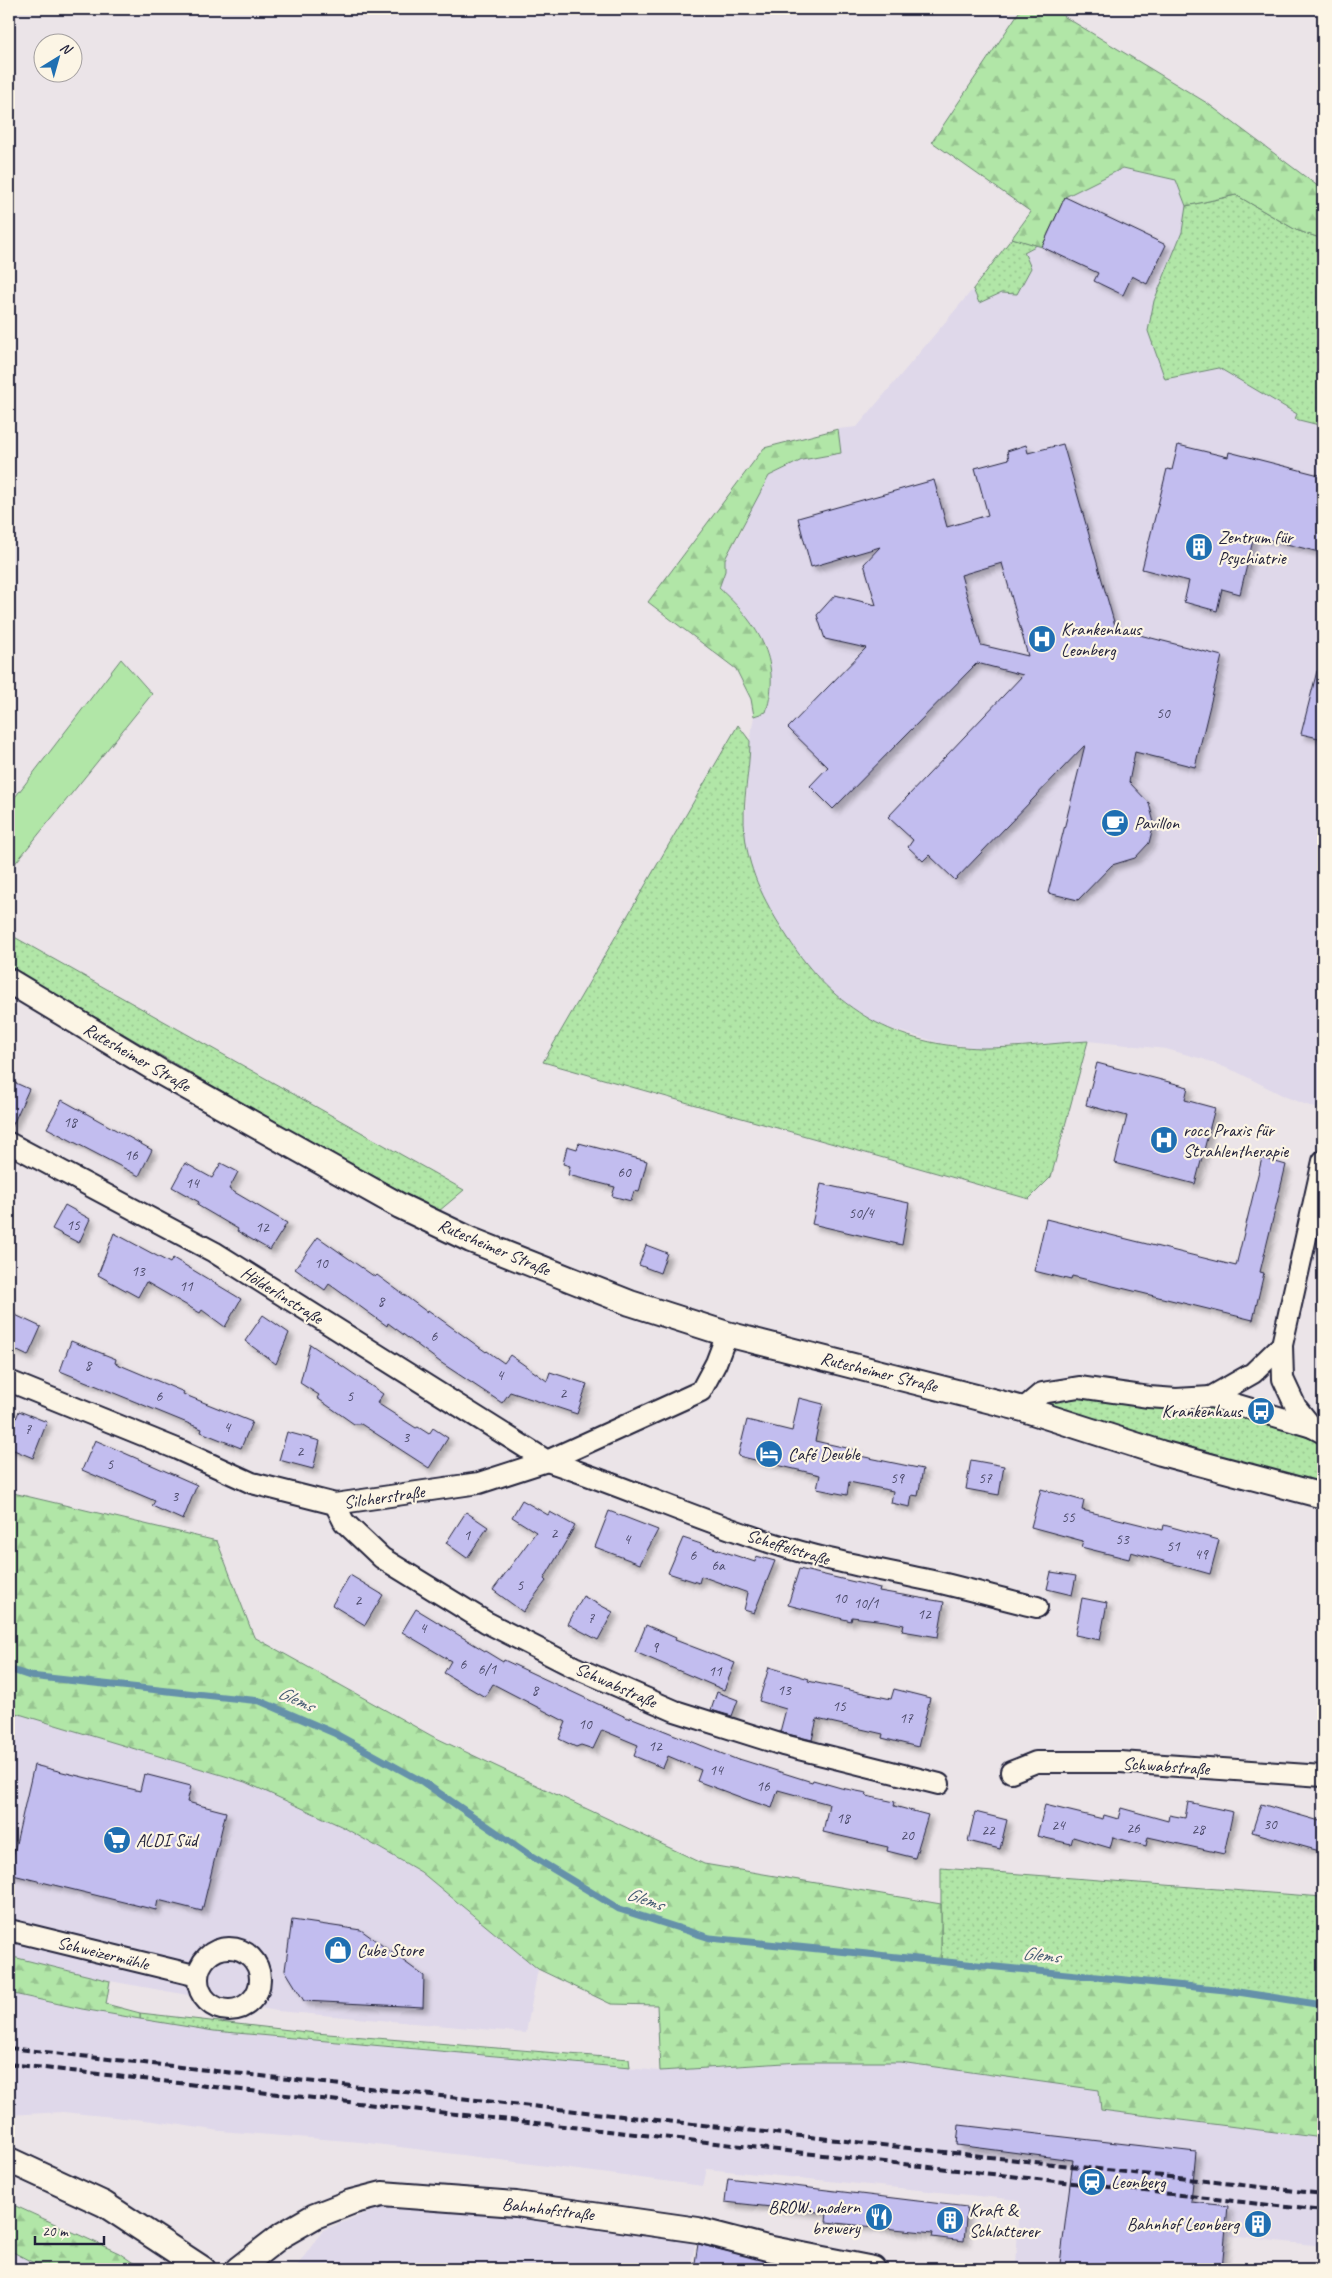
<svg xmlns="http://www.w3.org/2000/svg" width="1332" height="2278" viewBox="0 0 1332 2278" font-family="Caveat,sans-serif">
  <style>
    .built { fill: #dfd8ea }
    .grass { fill: url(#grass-dots); stroke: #6a8471 }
    .forest { fill: url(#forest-firs); stroke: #6a8471 }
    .garden { fill: #b1e6a7; stroke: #6a8471 }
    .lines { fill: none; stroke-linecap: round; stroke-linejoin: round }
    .stream { stroke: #6591a9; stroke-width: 7 }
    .building { fill: #c2bdef; stroke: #22223b; fill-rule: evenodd; filter: url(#shadow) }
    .minor-casing { stroke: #22223b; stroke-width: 24 }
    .tertiary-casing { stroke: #22223b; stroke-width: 28 }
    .minor { stroke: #fcf5e5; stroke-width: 20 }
    .tertiary { stroke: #fcf5e5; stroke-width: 24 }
    .rail { stroke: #22223b; stroke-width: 4; stroke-dasharray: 8 4; stroke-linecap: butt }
    .labels { text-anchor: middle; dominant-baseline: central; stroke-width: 4.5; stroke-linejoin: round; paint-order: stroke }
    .number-label { font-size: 15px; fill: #4a4968 }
    .poi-label { font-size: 18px; fill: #22223b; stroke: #fcf5e5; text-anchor: start }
    .street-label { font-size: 18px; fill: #22223b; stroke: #fcf5e5 }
    .water-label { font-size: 19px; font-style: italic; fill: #435a72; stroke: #fcf5e5 }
  </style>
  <defs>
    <pattern id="grass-dots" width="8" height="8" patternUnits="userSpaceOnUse" patternTransform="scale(1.25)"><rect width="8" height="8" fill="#b1e6a7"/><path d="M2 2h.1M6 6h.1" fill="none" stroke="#98c591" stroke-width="1.8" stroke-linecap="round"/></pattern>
    <pattern id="forest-firs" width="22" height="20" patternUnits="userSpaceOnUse" patternTransform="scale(1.25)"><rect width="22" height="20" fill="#b1e6a7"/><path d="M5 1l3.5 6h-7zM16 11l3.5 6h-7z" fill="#98c591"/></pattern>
    <filter id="shadow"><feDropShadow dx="4.5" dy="4.5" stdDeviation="2.5" flood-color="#0004"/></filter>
  </defs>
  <rect width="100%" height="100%" fill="#ebe4e8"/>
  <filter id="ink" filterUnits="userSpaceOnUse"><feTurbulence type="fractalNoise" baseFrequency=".02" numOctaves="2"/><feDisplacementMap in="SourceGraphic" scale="10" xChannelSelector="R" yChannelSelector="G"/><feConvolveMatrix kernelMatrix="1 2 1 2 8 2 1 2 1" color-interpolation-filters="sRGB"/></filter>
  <g filter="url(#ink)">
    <g class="built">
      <polygon points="1123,168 1176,180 1186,206 1236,195 1296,230 1323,239 1323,1111 1286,1097 1237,1072 1203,1059 1166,1049 1088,1041 982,1048 941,1043 881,1026 856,1011 829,990 806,966 764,900 752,868 744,834 750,741 754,716 766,711 770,699 771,677 767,649 755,629 719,588 725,571 725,559 740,534 752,505 769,476 802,460 841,453 838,429 857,427 973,289 979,303 1001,293 1024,252 1037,245 1042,246 1065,197"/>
      <polygon points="9,1711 245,1782 343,1827 421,1872 538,1969 526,2033 277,2011 110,1981 9,1956"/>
      <polygon points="9,1993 82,2009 214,2031 660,2071 800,2062 900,2062 1100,2090 1101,2110 1323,2138 1323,2246 1229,2236 1224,2269 1016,2269 1019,2200 707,2169 703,2186 361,2142 220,2131 154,2121 63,2112 9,2115"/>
      <polygon points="516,2204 698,2230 690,2269 295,2269 323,2230 382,2207"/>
      <polygon points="9,2250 36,2264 31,2269 9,2269"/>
    </g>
    <g class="grass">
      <polygon points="1236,195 1296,230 1323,239 1323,426 1295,419 1297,414 1219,368 1165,379 1148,331 1154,301 1182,232 1186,206"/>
      <polygon points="1012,238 1037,245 1024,252 1031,268 1017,294 1001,293 979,303 973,289"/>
      <path d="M 738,725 L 750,741 C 750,771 741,805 745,835 C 749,874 767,906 788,938 C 834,1010 896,1046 983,1048 C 1018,1048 1053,1043 1088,1041 L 1051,1177 L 1029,1199 L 543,1062 Z"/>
      <polygon points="9,934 464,1190 439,1211 318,1147 9,967"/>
      <polygon points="1042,1393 1176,1399 1323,1433 1323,1496 1023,1409"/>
      <polygon points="941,1868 1323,1897 1323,2005 1225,1990 941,1961"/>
      <polygon points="140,2013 316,2033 629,2059 630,2068 214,2031 140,2019"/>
    </g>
    <g class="forest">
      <polygon points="1021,9 1052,9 1207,103 1323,190 1323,239 1296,230 1236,195 1186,206 1176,180 1123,168 1065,197 1042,247 1012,238 1031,212 932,142"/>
      <path d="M 838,429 L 841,453 L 802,460 L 769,476 L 725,559 L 725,571 L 719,588 C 756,622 783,659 766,712 L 754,716 L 751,699 L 736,669 L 648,602 L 764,448 Z"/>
      <polygon points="9,1492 217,1541 254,1637 432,1736 704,1864 941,1904 941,1961 1225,1990 1323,2005 1323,2138 1101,2110 1099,2090 900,2062 800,2062 660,2071 657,2005 611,2004 538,1969 421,1872 343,1827 245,1782 9,1711"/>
      <polygon points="9,1956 110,1981 106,2004 140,2013 140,2019 82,2009 9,1993"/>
      <polygon points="9,2203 119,2253 142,2269 64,2269 36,2264 9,2250"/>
    </g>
    <polygon class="garden" points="121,659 152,694 9,871 9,805"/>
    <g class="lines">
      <polyline class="stream" points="9,1669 30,1676 260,1701 334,1733 423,1782 525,1852 619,1909 710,1938 1225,1990 1323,2005"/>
    </g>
    <g class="building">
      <polygon points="1065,197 1166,245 1147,284 1132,276 1123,295 1094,281 1098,273 1042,247"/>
      <path d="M 1063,444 L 1116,629 L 1222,656 L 1195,767 L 1135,752 L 1129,782 L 1149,803 L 1154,823 L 1149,843 L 1135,858 L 1112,865 L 1078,900 L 1048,893 L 1085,745 L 955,880 L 929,855 L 923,861 L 908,847 L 913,840 L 888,817 L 1023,675 L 977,663 L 833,809 L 810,786 L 828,767 L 788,728 L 866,648 L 825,639 L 817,615 L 835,595 L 876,605 L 864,564 L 880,547 L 811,567 L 798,518 L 934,480 L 947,527 L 988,515 L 975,468 L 1009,459 L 1007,451 L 1026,445 L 1028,453 ZM 1002,563 L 1028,656 L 981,645 L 961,575 Z"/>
      <polygon points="1178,445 1228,457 1229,452 1323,476 1323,535 1319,552 1254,536 1240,594 1222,589 1217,611 1184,602 1189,581 1142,569 1167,469 1172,470"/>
      <polygon points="1317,671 1323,672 1323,739 1301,734"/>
      <polygon points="1097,1063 1188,1087 1185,1100 1215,1108 1195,1184 1115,1163 1127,1116 1086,1105"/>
      <polygon points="9,1080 29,1089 10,1131 9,1131"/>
      <polygon points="62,1100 152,1150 139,1176 47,1128"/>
      <polygon points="579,1143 647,1161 639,1192 634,1191 631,1201 612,1196 615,1187 568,1175 570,1166 563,1164 567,1146 577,1149"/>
      <polygon points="1262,1158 1286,1165 1260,1272 1264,1273 1253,1320 1072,1276 1071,1280 1034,1271 1046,1219 1236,1266"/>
      <polygon points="185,1163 212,1178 221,1163 238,1172 229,1189 287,1223 270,1250 237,1231 238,1229 197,1205 199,1202 172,1187"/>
      <polygon points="821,1184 909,1203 902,1245 812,1224"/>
      <polygon points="65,1205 90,1219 79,1243 52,1229"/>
      <polygon points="114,1233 170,1263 173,1258 241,1299 225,1327 202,1310 200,1313 146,1282 138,1297 98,1275"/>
      <polygon points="318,1237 375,1277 377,1275 427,1312 428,1310 486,1352 487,1351 504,1363 510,1355 547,1381 550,1372 587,1384 577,1414 510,1392 502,1403 440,1362 388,1323 387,1326 329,1284 325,1290 295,1269"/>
      <polygon points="646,1245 667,1253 660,1273 639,1265"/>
      <polygon points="9,1312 41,1327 28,1356 9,1347"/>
      <polygon points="263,1315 289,1333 276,1364 245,1341"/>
      <polygon points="71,1341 116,1359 115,1363 184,1392 183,1394 252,1422 241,1448 201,1432 202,1429 60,1371"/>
      <polygon points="310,1344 383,1394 377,1403 416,1428 418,1427 429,1434 433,1428 448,1438 429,1468 361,1424 354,1424 317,1398 319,1395 300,1383"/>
      <polygon points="799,1398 823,1404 815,1441 856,1450 855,1455 923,1469 918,1496 912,1495 910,1507 891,1503 893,1491 849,1482 847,1495 817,1489 820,1475 738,1456 747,1420 792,1431"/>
      <polygon points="19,1411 47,1422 33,1458 9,1448 9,1437"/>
      <polygon points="287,1432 320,1441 313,1469 279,1460"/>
      <polygon points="95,1440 197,1485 183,1520 152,1506 155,1501 82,1470"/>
      <polygon points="971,1460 1004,1466 999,1495 966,1489"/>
      <polygon points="1041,1489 1084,1501 1082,1510 1163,1530 1164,1525 1219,1540 1210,1574 1131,1552 1129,1559 1081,1547 1083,1541 1031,1527"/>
      <polygon points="522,1500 548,1515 550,1512 575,1526 544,1579 546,1581 523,1612 493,1590 536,1532 512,1517"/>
      <polygon points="609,1511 658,1530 640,1564 595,1547"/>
      <polygon points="466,1512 488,1527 467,1558 446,1543"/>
      <polygon points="683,1538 755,1562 756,1556 775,1561 754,1613 744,1610 748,1593 701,1576 699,1583 668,1573"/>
      <polygon points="799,1569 880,1588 879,1591 944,1602 938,1637 902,1631 904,1625 885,1621 852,1617 851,1621 788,1605"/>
      <polygon points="1051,1572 1076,1576 1072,1595 1047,1589"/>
      <polygon points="350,1575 383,1595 365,1625 332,1605"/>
      <polygon points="583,1596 613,1612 598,1640 568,1624"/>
      <polygon points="1082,1598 1107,1603 1100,1640 1075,1635"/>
      <polygon points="416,1609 503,1662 504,1660 630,1719 630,1717 738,1760 739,1759 812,1782 813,1780 841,1788 867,1793 866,1796 895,1802 894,1806 928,1815 915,1858 887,1851 888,1847 823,1832 829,1804 778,1790 772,1808 748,1800 697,1781 701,1770 668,1756 663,1768 634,1756 638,1745 602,1730 593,1749 581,1745 576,1747 559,1739 566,1722 493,1684 485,1697 444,1673 451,1661 402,1632"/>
      <polygon points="646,1625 676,1638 675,1640 735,1663 724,1690 635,1652"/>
      <polygon points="769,1667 809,1679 808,1681 891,1699 894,1689 930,1698 918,1747 882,1738 883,1734 817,1719 812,1740 780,1732 786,1709 759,1701"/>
      <polygon points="717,1692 738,1700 732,1716 711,1710"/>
      <polygon points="34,1765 140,1791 144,1774 191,1786 187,1802 226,1812 202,1911 158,1900 156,1910 9,1874"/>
      <polygon points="1188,1802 1233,1812 1224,1854 1148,1837 1146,1846 1113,1837 1110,1848 1073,1837 1071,1844 1037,1836 1045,1805 1103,1819 1104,1815 1118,1819 1121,1808 1168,1821 1169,1815 1185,1818"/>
      <polygon points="1261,1804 1323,1822 1323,1852 1252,1832"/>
      <polygon points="975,1812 1007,1820 1000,1849 968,1841"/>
      <polygon points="292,1920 361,1930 424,1976 423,2007 304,2001 285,1970"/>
      <polygon points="959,2125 1196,2152 1191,2202 1228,2206 1222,2269 1104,2269 1060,2264 1073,2160 957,2145"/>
      <polygon points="728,2178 967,2207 964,2241 932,2237 933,2233 826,2222 827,2213 725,2202"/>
      <polygon points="698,2244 797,2268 797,2269 694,2269"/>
    </g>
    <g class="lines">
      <g class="minor-casing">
        <g id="minor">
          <path d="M 9,1143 L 214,1252 L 547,1461 C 624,1486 698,1520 775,1544 C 823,1560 873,1568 923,1579 C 961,1587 999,1598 1037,1607"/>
          <polyline points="9,1381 177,1449 252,1483 335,1504 479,1483 547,1461 701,1391 716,1363 727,1334"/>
          <polyline points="1211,1397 1253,1373 1282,1345"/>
          <polyline points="1023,1409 1042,1393 1079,1387 1149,1397 1176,1399 1211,1397 1312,1427 1323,1433"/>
          <polyline points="1312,1427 1296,1407 1283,1379 1282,1345 1323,1161"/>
          <polyline points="335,1504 344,1522 382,1558 486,1622 574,1667 675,1711 783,1745 939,1784"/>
          <polyline points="1011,1772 1036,1762 1120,1762 1323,1776"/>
          <polyline points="9,1930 198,1976"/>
          <circle cx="229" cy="1979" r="31"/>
        </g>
      </g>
      <g class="tertiary-casing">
        <g id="tertiary">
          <polyline points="9,981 162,1073 400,1206 471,1240 630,1303 727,1334 1023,1409 1161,1453 1323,1496"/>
          <polyline points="9,2160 104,2204 203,2269"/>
          <polyline points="238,2269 282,2235 315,2216 351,2202 382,2194 516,2204 698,2230 767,2248 873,2269"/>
        </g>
      </g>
      <use href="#minor" class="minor"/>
      <use href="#tertiary" class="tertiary"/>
      <g class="rail">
        <polyline points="9,2048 1323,2194"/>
        <polyline points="9,2064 1323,2211"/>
      </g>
    </g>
  </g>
  <defs>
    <g id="building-disc" transform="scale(1.4375)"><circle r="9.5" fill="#1f6fb2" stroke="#fcf5e5"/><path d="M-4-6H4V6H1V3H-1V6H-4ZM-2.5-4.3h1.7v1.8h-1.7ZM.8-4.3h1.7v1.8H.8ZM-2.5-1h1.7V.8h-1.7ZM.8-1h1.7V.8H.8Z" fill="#fff"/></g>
    <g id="hospital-disc" transform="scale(1.4375)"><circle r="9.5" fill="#1f6fb2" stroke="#fcf5e5"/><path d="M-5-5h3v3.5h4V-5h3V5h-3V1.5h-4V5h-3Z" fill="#fff"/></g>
    <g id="cafe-disc" transform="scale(1.4375)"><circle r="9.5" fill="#1f6fb2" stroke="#fcf5e5"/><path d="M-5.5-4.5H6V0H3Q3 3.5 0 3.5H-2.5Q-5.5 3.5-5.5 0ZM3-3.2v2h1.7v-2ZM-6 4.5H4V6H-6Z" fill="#fff"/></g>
    <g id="bus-disc" transform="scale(1.4375)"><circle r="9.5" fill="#1f6fb2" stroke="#fcf5e5"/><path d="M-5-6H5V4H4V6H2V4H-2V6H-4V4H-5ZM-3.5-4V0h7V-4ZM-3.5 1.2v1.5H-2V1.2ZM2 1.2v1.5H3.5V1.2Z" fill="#fff"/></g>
    <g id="hotel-disc" transform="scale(1.4375)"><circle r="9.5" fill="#1f6fb2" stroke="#fcf5e5"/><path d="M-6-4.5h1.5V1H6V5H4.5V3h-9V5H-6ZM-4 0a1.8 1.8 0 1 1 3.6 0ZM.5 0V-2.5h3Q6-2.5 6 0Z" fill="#fff"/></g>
    <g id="supermarket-disc" transform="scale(1.4375)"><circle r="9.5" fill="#1f6fb2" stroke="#fcf5e5"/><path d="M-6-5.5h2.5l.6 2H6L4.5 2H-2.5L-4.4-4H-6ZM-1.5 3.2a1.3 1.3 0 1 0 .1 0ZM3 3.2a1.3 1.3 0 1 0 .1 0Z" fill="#fff"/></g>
    <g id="shop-disc" transform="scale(1.4375)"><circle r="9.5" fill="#1f6fb2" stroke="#fcf5e5"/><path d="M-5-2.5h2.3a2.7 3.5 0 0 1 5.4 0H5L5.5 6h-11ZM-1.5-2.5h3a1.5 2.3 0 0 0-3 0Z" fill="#fff"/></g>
    <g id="station-disc" transform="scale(1.4375)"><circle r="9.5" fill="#1f6fb2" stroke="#fcf5e5"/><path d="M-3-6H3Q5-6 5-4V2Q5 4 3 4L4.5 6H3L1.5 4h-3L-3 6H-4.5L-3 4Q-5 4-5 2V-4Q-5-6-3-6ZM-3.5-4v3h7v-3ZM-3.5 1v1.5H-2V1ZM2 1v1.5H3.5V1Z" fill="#fff"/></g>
    <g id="restaurant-disc" transform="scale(1.4375)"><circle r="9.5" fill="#1f6fb2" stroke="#fcf5e5"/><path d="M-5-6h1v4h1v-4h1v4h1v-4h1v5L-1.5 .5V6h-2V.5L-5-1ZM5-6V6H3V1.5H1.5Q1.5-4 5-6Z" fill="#fff"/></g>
  </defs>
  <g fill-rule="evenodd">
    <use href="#building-disc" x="1199" y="547"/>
    <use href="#hospital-disc" x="1042" y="639"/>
    <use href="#cafe-disc" x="1115" y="823"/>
    <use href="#hospital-disc" x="1164" y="1140"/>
    <use href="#bus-disc" x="1261" y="1411"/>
    <use href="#hotel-disc" x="769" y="1454"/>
    <use href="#supermarket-disc" x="117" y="1840"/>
    <use href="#shop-disc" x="338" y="1950"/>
    <use href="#station-disc" x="1092" y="2182"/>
    <use href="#restaurant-disc" x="879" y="2217"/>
    <use href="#building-disc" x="950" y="2220"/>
    <use href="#building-disc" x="1258" y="2224"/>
  </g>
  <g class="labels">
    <g class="number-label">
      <text x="1163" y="713">50</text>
      <text x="70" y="1122">18</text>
      <text x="131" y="1155">16</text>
      <text x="624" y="1172">60</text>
      <text x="192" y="1183">14</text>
      <text x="861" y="1213">50/4</text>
      <text x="73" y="1225">15</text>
      <text x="262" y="1227">12</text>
      <text x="321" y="1263">10</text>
      <text x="138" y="1271">13</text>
      <text x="186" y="1286">11</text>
      <text x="381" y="1301">8</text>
      <text x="434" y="1336">6</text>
      <text x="88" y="1365">8</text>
      <text x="500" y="1375">4</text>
      <text x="563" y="1393">2</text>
      <text x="159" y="1396">6</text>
      <text x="350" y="1396">5</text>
      <text x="227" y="1427">4</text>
      <text x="28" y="1429">7</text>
      <text x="406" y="1437">3</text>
      <text x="300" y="1451">2</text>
      <text x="110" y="1464">5</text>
      <text x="897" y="1478">59</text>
      <text x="985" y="1478">57</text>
      <text x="175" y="1496">3</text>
      <text x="1068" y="1517">55</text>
      <text x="554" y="1533">2</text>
      <text x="467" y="1535">1</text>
      <text x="627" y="1539">4</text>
      <text x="1122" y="1539">53</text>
      <text x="1173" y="1546">51</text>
      <text x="1201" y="1554">49</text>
      <text x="693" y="1555">6</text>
      <text x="718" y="1565">6a</text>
      <text x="520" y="1585">5</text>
      <text x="840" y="1598">10</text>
      <text x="358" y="1600">2</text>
      <text x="866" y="1603">10/1</text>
      <text x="924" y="1614">12</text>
      <text x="591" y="1618">7</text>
      <text x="423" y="1628">4</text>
      <text x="655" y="1647">9</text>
      <text x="463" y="1664">6</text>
      <text x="487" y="1669">6/1</text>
      <text x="715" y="1671">11</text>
      <text x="535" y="1690">8</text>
      <text x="784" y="1690">13</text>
      <text x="839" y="1706">15</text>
      <text x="906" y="1718">17</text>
      <text x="585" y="1724">10</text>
      <text x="655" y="1746">12</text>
      <text x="716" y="1770">14</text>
      <text x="763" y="1786">16</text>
      <text x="843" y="1818">18</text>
      <text x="1270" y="1824">30</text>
      <text x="1058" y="1825">24</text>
      <text x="1133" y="1828">26</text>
      <text x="1198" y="1829">28</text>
      <text x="988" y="1830">22</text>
      <text x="907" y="1835">20</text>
    </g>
    <g class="poi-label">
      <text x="1218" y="537">Zentrum für<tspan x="1218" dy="21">Psychiatrie</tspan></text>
      <text x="1061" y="629">Krankenhaus<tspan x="1061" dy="21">Leonberg</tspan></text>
      <text x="1134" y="823">Pavillon</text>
      <text x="1183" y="1130">rocc Praxis für<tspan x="1183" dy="21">Strahlentherapie</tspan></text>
      <text x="1242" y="1411" text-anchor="end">Krankenhaus</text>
      <text x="788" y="1454">Café Deuble</text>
      <text x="136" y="1840">ALDI Süd</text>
      <text x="357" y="1950">Cube Store</text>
      <text x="1111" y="2182">Leonberg</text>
      <text x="860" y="2207" text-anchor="end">BROW. modern<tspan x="860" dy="21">brewery</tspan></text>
      <text x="969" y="2210">Kraft &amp;<tspan x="969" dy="21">Schlatterer</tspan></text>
      <text x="1239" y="2224" text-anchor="end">Bahnhof Leonberg</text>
    </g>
    <g class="street-label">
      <text transform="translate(137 1057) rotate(30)">Rutesheimer Straße</text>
      <text transform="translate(494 1247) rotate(23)">Rutesheimer Straße</text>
      <text transform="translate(282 1295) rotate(32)">Hölderlinstraße</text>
      <text transform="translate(879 1372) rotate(14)">Rutesheimer Straße</text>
      <text transform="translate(384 1497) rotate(-8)">Silcherstraße</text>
      <text transform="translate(788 1547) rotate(17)">Scheffelstraße</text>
      <text transform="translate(616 1685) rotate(24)">Schwabstraße</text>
      <text transform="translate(1166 1766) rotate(4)">Schwabstraße</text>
      <text transform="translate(103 1953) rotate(14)">Schweizermühle</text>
      <text transform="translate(548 2209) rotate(7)">Bahnhofstraße</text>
    </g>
    <g class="water-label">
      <text transform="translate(296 1699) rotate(24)">Glems</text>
      <text transform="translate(645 1899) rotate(19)">Glems</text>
      <text transform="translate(1041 1955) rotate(6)">Glems</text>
    </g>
  </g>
  <rect width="1332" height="2278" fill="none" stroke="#fcf5e5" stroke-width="30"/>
  <rect x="15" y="15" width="1302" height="2248" fill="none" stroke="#22223b" stroke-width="2" filter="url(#ink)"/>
  <g transform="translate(58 58) rotate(37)"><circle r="24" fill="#fcf5e5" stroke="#a5a1a1"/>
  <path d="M0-4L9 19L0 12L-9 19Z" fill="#1f6fb2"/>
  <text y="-8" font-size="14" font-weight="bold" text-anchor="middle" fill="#22223b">N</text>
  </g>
  <path d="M35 2236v8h69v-8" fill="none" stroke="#22223b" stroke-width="2.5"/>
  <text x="42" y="2236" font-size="15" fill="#22223b" stroke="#fcf5e5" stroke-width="4" paint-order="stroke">20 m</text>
</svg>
